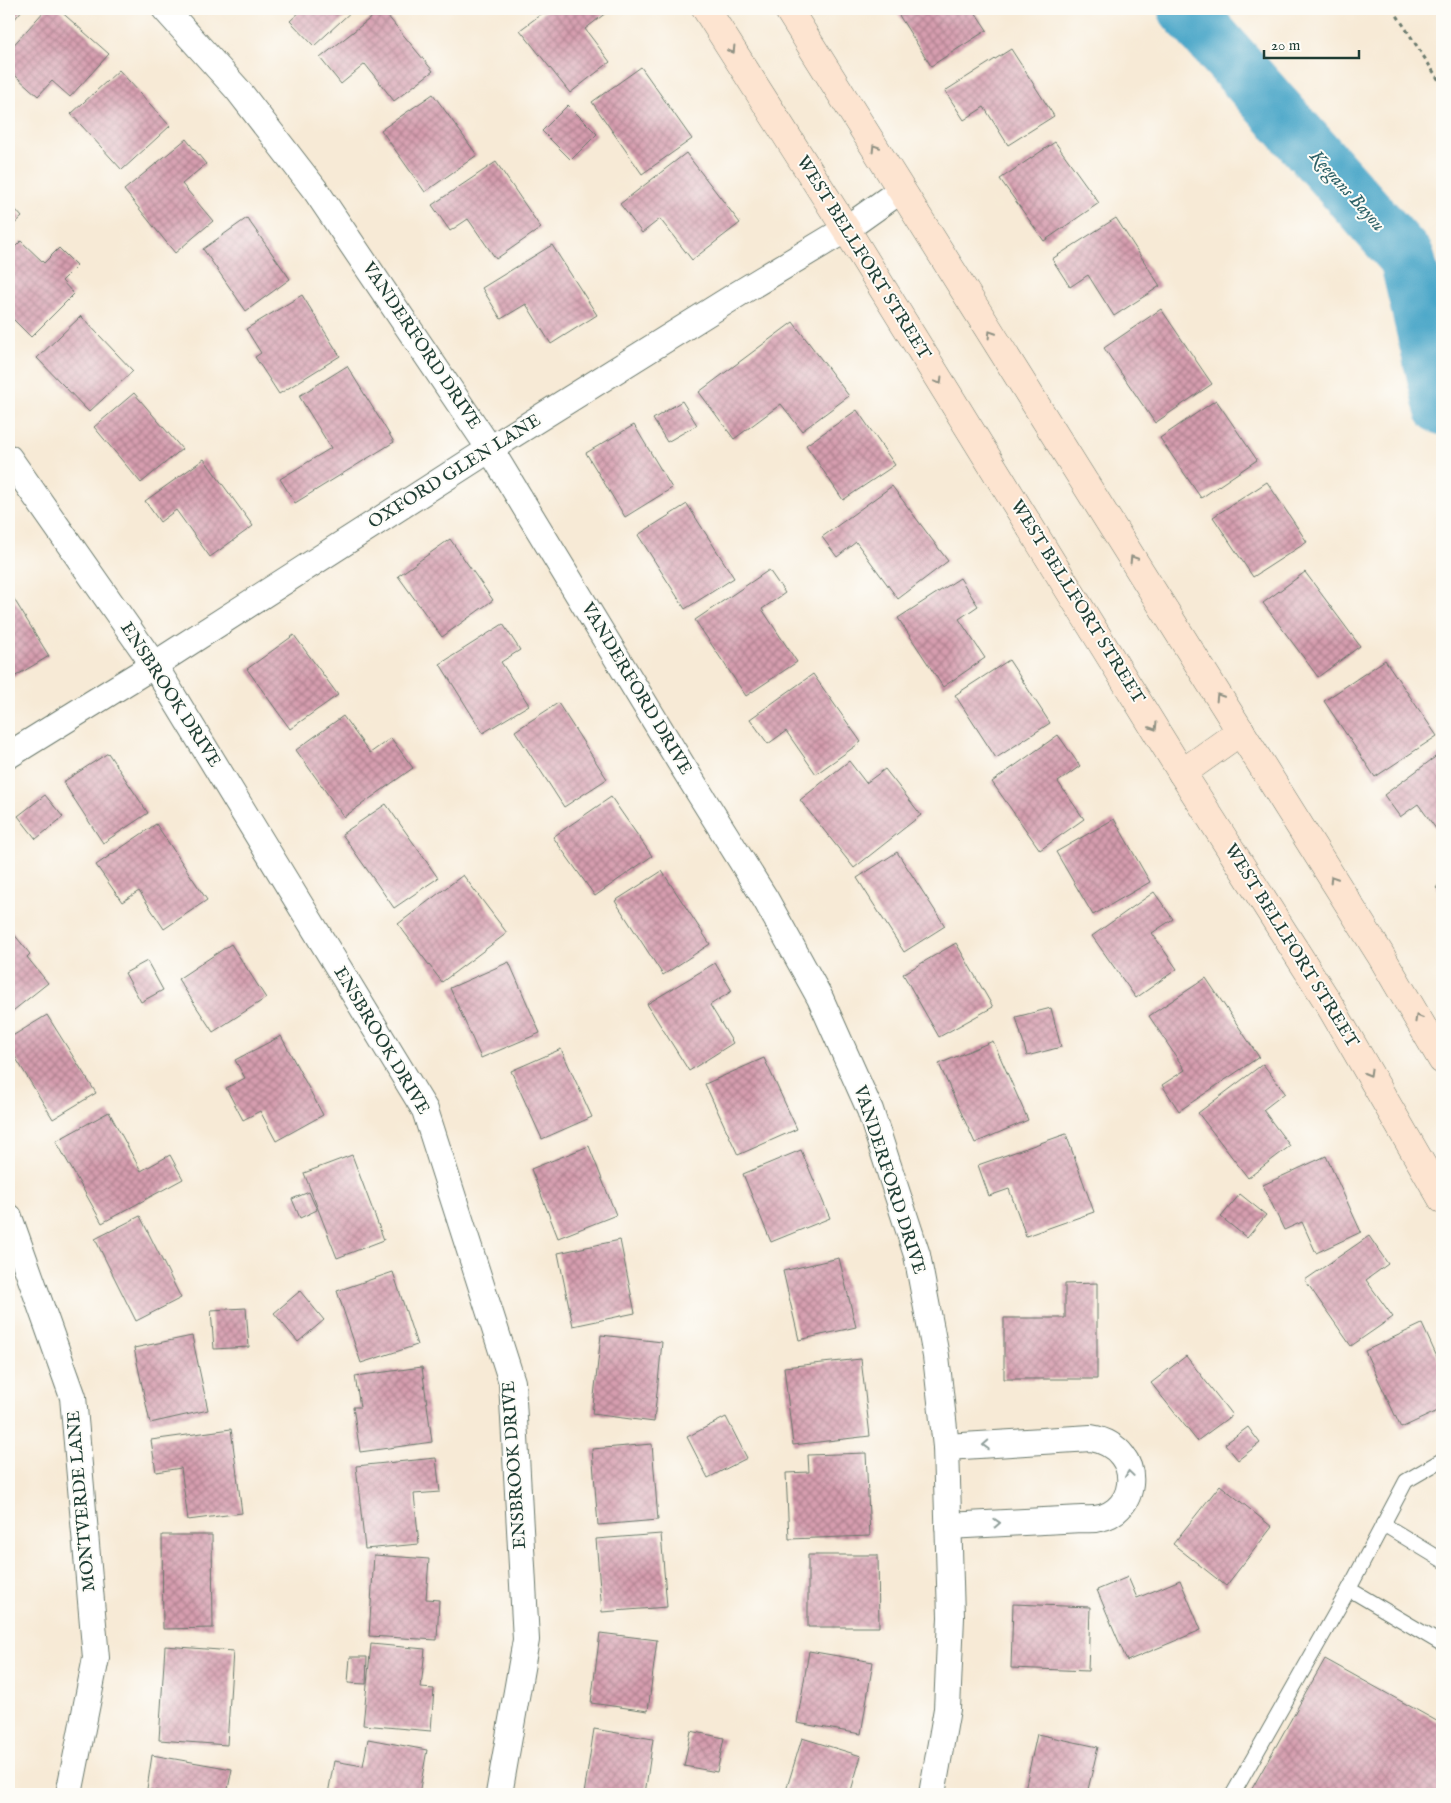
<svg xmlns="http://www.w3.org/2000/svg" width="1451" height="1803" viewBox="0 0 1451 1803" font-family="'IM FELL English',serif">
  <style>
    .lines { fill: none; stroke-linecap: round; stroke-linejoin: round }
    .river { stroke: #4aa6c8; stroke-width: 56 }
    .building { fill: url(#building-cross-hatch) }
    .service-casing { stroke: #6b7a6d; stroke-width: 16 }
    .minor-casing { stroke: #6b7a6d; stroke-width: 28 }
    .secondary-casing { stroke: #6b7a6d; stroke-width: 29 }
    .path { stroke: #6b7a6d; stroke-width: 3; stroke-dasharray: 4 4; stroke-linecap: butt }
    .service { stroke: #fff; stroke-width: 14 }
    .minor { stroke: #fff; stroke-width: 26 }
    .secondary { stroke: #fde4d0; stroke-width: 28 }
    .oneway { stroke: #8e9082 }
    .oneway2 { stroke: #8f9e9a }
    .labels { text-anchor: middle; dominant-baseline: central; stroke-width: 4; stroke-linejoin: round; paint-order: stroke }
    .street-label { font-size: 18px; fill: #1f3d34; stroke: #fdfcf7 }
    .water-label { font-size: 19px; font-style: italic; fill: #2e6268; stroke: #fdfcf7 }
  </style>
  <defs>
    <pattern id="building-cross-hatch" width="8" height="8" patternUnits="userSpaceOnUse" patternTransform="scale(1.25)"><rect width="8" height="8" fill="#d69daf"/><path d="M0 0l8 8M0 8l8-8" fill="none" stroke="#ad818f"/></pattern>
  </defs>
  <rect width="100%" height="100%" fill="#fdfcf7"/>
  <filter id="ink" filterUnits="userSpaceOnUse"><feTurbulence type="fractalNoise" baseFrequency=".02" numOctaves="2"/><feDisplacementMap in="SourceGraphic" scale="10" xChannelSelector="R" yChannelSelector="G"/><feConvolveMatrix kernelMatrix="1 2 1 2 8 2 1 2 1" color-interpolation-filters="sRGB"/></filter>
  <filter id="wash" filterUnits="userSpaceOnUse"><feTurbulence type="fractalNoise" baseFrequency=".0096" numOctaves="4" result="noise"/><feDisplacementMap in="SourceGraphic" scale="20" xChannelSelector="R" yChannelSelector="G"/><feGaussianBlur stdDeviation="1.12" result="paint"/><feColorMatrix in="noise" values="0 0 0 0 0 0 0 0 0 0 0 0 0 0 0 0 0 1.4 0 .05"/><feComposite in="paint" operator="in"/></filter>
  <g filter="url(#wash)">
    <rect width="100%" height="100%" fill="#f7ead6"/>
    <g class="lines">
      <polyline class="river" points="1186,9 1407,258 1442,407"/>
    </g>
    <g id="blocks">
      <g class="building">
        <polygon points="9,9 23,9 9,26"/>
        <polygon points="46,9 58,9 109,54 70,97 52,81 38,96 9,70 9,50"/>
        <polygon points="303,9 354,9 314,46 290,21"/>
        <polygon points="382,9 433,71 394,101 365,64 341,84 320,58"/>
        <polygon points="548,9 611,9 585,29 610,62 570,93 520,30"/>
        <polygon points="895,9 973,9 987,30 931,66"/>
        <polygon points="1011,49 1054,116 1008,145 984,107 964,120 945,91"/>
        <polygon points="641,67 692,139 642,174 592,102"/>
        <polygon points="119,70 170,126 122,170 71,114"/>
        <polygon points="433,94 477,155 425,192 381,130"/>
        <polygon points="568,105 597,134 571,160 542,131"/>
        <polygon points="186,139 206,164 182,184 213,221 175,253 124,190"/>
        <polygon points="1055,142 1099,203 1044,241 1000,179"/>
        <polygon points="686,153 740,223 692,260 660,219 642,233 620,204"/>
        <polygon points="496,162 541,228 496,259 468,219 450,231 432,205"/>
        <polygon points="9,202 22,217 9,229"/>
        <polygon points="247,218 290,279 246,311 203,249"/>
        <polygon points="1116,218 1160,286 1114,316 1088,275 1070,287 1052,259"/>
        <polygon points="21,241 44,263 59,248 77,266 62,281 74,294 31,337 9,315 9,253"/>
        <polygon points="552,245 597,315 551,344 526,304 501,319 482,288"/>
        <polygon points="302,295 340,356 279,394 255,357 261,353 246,329"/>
        <polygon points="1161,309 1212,384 1155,423 1104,348"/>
        <polygon points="81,316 133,371 89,412 37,358"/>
        <polygon points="793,322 849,396 802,431 781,404 734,439 699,392"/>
        <polygon points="347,366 394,442 295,503 280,479 331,448 299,396"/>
        <polygon points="134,393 182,449 141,483 94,427"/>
        <polygon points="1216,400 1257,460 1201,498 1160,438"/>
        <polygon points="682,401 697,425 667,442 653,419"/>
        <polygon points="857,410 895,465 843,500 806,445"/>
        <polygon points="634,425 672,488 625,517 586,453"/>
        <polygon points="204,459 253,526 210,557 176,510 160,522 145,501"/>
        <polygon points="1267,482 1307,542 1253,577 1213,517"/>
        <polygon points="892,486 948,561 898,599 856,542 837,557 822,537"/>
        <polygon points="687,504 734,578 685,609 638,535"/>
        <polygon points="450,539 493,600 442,637 398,576"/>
        <polygon points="769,570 785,593 762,609 797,662 746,696 695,620"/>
        <polygon points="1305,572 1360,646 1318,677 1263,603"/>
        <polygon points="960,578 978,606 959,619 985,658 943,687 898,618"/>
        <polygon points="9,591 49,656 9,680"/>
        <polygon points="503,624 520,650 501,662 529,705 483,733 440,664"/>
        <polygon points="294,635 338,695 290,729 247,669"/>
        <polygon points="1009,660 1050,723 996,758 955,695"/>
        <polygon points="1385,660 1437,736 1375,777 1324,701"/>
        <polygon points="813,674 861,742 816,774 786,731 768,744 750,719"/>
        <polygon points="558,703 607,779 564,807 515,731"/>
        <polygon points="343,716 370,753 391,738 413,768 344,817 296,750"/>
        <polygon points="1058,735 1080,766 1058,782 1084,819 1040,850 992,782"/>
        <polygon points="1442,752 1442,837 1418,804 1400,817 1384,795"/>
        <polygon points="108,753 148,813 103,843 63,782"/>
        <polygon points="849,761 866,783 885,769 921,815 854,868 800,800"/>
        <polygon points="45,795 63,817 36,839 18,816"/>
        <polygon points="611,797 652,856 595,896 553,837"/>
        <polygon points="386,804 438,878 394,908 342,834"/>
        <polygon points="1114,819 1150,882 1093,915 1056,852"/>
        <polygon points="156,824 207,900 164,929 139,891 122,902 96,865"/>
        <polygon points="897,852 945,926 904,952 857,878"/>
        <polygon points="662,871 710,944 663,975 615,901"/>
        <polygon points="463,875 507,933 442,982 398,924"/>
        <polygon points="1442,880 1442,893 1436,888"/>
        <polygon points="1154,892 1173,919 1152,933 1177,969 1136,998 1092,936"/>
        <polygon points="9,928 30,954 27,957 48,983 9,1014"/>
        <polygon points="956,943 993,1007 939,1037 903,974"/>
        <polygon points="231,944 266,998 213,1032 178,979"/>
        <polygon points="147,961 163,990 141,1002 125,973"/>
        <polygon points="509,962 540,1033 481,1058 450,988"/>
        <polygon points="715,963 732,991 710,1005 733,1043 689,1071 647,1004"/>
        <polygon points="1206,978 1259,1057 1179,1111 1162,1085 1185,1070 1149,1016"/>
        <polygon points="1051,1008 1061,1047 1027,1056 1016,1017"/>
        <polygon points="47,1015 96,1093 53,1119 9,1047 9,1038"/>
        <polygon points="281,1036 323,1115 276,1141 260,1111 243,1120 226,1088 245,1078 235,1060"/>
        <polygon points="993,1041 1028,1120 975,1143 939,1064"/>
        <polygon points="561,1049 592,1117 542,1139 511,1071"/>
        <polygon points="764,1058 797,1129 738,1155 705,1084"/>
        <polygon points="1263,1064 1285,1093 1263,1110 1290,1146 1248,1178 1198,1113"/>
        <polygon points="109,1112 141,1171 170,1155 183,1179 102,1223 56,1141"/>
        <polygon points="1066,1134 1094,1212 1026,1236 1009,1189 989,1196 978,1165"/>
        <polygon points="589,1146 616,1215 558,1238 531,1169"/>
        <polygon points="801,1150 830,1218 771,1242 743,1174"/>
        <polygon points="352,1155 384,1240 337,1258 304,1173"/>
        <polygon points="1326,1156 1361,1232 1316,1253 1302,1222 1284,1230 1263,1185"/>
        <polygon points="309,1192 317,1210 300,1218 292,1199"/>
        <polygon points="1240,1194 1266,1215 1247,1238 1221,1217"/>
        <polygon points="140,1216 181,1298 136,1321 95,1239"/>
        <polygon points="1369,1236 1388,1264 1366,1280 1393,1317 1351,1346 1305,1280"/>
        <polygon points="620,1240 635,1313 573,1326 558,1253"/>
        <polygon points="839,1258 856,1327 799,1340 783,1271"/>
        <polygon points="393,1272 417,1345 361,1363 337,1291"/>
        <polygon points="1097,1283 1097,1379 1004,1379 1004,1318 1065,1318 1065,1284"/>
        <polygon points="300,1291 324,1320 298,1342 274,1313"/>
        <polygon points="246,1308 249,1347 214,1349 211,1310"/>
        <polygon points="1422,1324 1442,1368 1442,1409 1401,1428 1365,1351"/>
        <polygon points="601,1335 662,1342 654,1422 592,1414"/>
        <polygon points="192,1336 208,1410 150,1423 134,1348"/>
        <polygon points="1186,1356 1232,1415 1197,1441 1151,1383"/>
        <polygon points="861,1359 870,1436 793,1445 784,1367"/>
        <polygon points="422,1367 432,1442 360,1452 353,1407 360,1407 355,1376"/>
        <polygon points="726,1417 747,1458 708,1478 687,1437"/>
        <polygon points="1248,1427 1260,1443 1238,1460 1225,1444"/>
        <polygon points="231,1429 242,1513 188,1520 181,1468 156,1472 151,1440"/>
        <polygon points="652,1444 658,1520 598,1525 592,1449"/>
        <polygon points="866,1453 870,1536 789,1539 786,1473 809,1472 808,1455"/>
        <polygon points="436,1458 440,1492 414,1494 419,1544 365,1549 356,1466"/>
        <polygon points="1220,1485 1272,1527 1226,1586 1173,1544"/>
        <polygon points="661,1534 667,1607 602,1612 596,1539"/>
        <polygon points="162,1535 212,1535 213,1628 163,1629"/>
        <polygon points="374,1555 429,1559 426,1599 439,1600 437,1640 369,1636"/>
        <polygon points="808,1555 878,1555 879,1627 808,1627"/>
        <polygon points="1128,1577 1137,1598 1180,1580 1201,1630 1127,1661 1097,1590"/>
        <polygon points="1013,1604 1090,1607 1088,1671 1011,1668"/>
        <polygon points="600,1633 657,1640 648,1711 591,1703"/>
        <polygon points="371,1644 425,1649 421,1688 434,1689 431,1731 363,1725"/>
        <polygon points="165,1646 233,1651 227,1745 159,1740"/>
        <polygon points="809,1651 873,1662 861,1734 797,1723"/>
        <polygon points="350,1657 367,1657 366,1684 348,1683"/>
        <polygon points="1325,1659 1442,1724 1442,1794 1249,1794"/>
        <polygon points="594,1729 653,1739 645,1794 584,1794"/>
        <polygon points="691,1731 724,1738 717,1772 684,1766"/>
        <polygon points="1037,1734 1098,1747 1087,1794 1024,1794"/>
        <polygon points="802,1738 861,1756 850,1794 785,1794"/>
        <polygon points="368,1739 427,1750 419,1794 328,1794 334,1761 363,1766"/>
        <polygon points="152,1755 232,1769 227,1794 170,1794 147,1789"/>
      </g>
    </g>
  </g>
  <g filter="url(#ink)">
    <use href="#blocks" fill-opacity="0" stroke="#6b7a6d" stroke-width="1"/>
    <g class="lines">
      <g class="service-casing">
        <g id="service">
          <polyline points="1383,1524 1442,1560"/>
          <polyline points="1349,1589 1442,1644"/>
          <polyline points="1233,1794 1349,1589 1406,1481 1442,1460"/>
        </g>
      </g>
      <g class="minor-casing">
        <g id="minor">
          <polyline points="165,9 238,90 316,191 490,449 683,767 766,900 820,998 870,1110 917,1255 936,1356 946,1447 951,1617 947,1709 932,1794"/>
          <polyline points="9,458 154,665 425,1110 512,1382 526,1640 499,1794"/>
          <polyline points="9,755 154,665 490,449 738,294 846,229 901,190"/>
          <polyline points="9,1217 73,1397 96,1658 69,1794"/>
          <path d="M 946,1447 L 1091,1438 C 1149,1448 1140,1525 1082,1519 L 948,1526"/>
        </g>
      </g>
      <g class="secondary-casing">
        <g id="secondary">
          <polyline points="706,9 846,229 1182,773 1326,999 1442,1199"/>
          <polyline points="788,9 1380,954 1442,1060"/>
          <polyline points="1182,773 1241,731"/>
        </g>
      </g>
      <polyline class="path" points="1393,9 1442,85"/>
      <use href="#service" class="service"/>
      <use href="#minor" class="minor"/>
      <use href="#secondary" class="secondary"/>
    </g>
    <defs><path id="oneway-chevron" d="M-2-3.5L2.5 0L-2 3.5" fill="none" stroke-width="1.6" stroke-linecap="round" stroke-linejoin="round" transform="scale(1.25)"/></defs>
    <g class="oneway">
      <use href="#oneway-chevron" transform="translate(732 50) rotate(58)"/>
      <use href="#oneway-chevron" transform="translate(875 148) rotate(-122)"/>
      <use href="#oneway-chevron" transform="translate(991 334) rotate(-122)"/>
      <use href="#oneway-chevron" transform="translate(939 381) rotate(58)"/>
      <use href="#oneway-chevron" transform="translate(1133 559) rotate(-122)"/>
      <use href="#oneway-chevron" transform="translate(1219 697) rotate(-122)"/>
      <use href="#oneway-chevron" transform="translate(1154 727) rotate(58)"/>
      <use href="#oneway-chevron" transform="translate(1333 879) rotate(-122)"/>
      <use href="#oneway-chevron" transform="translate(1418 1018) rotate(-120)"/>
      <use href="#oneway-chevron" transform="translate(1369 1073) rotate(60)"/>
    </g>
    <g class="oneway2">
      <use href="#oneway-chevron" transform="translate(986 1445) rotate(177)"/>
      <use href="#oneway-chevron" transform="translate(1129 1474) rotate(-98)"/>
      <use href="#oneway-chevron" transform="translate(997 1523) rotate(-3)"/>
    </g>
  </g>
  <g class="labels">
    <g class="street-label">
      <text transform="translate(863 258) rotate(58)">WEST BELLFORT STREET</text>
      <text transform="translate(421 346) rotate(56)">VANDERFORD DRIVE</text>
      <text transform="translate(455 472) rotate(-32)">OXFORD GLEN LANE</text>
      <text transform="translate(1077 602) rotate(58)">WEST BELLFORT STREET</text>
      <text transform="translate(636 689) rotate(59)">VANDERFORD DRIVE</text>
      <text transform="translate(170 695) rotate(57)">ENSBROOK DRIVE</text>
      <text transform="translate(1291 946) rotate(58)">WEST BELLFORT STREET</text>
      <text transform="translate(381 1041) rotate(59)">ENSBROOK DRIVE</text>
      <text transform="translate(889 1180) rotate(72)">VANDERFORD DRIVE</text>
      <text transform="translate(515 1465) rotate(-94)">ENSBROOK DRIVE</text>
      <text transform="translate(82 1501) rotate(-95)">MONTVERDE LANE</text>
    </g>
    <g class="water-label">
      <text transform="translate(1347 191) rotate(48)">Keegans Bayou</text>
    </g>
  </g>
  <rect width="1451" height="1803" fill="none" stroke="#fdfcf7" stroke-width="30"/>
  <path d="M1264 50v8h95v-8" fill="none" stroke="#1f3d34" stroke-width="2.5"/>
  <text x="1271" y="50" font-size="15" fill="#1f3d34" stroke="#fdfcf7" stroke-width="4" paint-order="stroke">20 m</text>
</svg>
